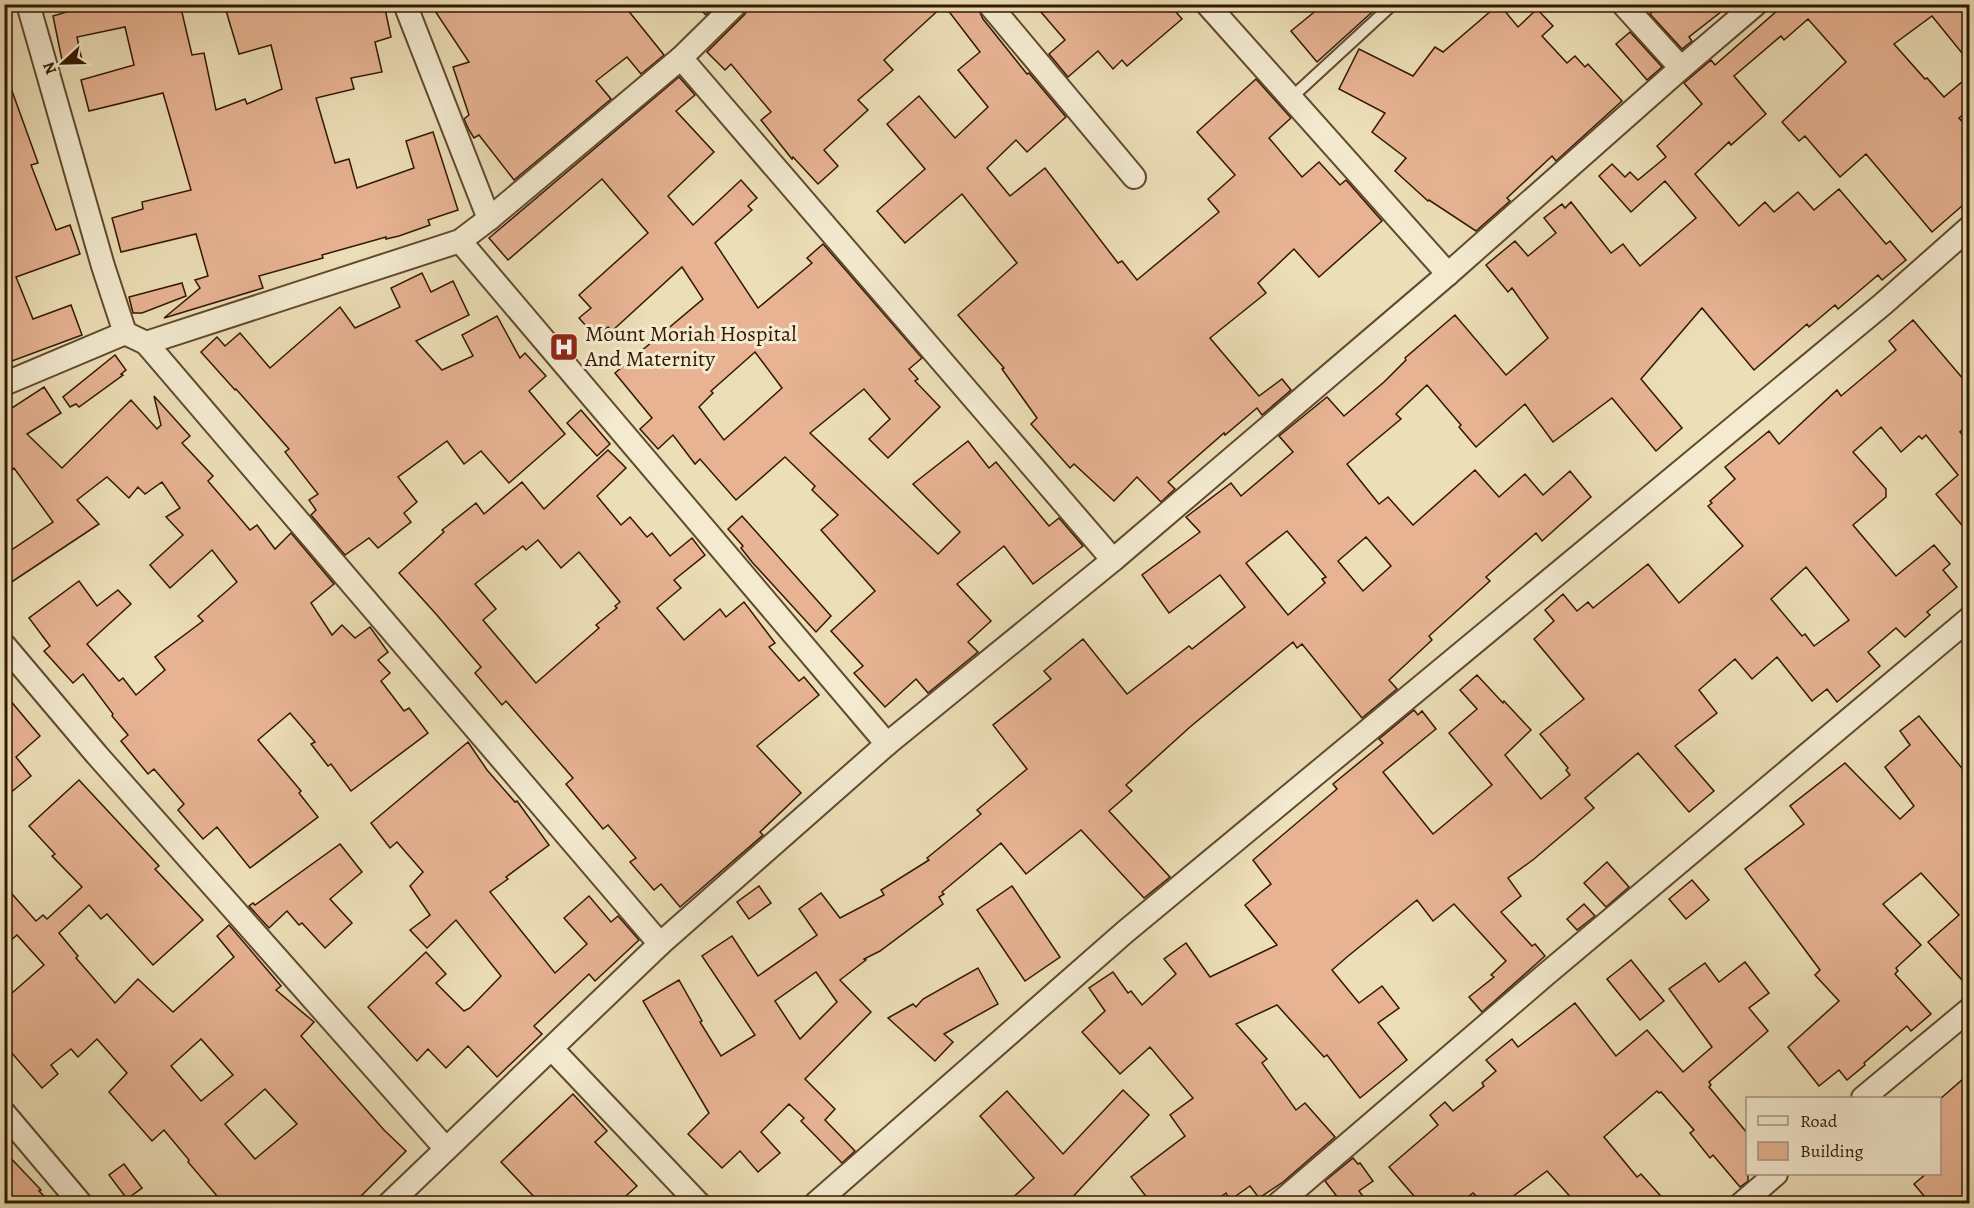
<svg xmlns="http://www.w3.org/2000/svg" width="1974" height="1208" viewBox="0 0 1974 1208" font-family="Alegreya,serif">
  <style>
    .building { fill: #e7b393; stroke: #331801; stroke-width: 1.5; fill-rule: evenodd }
    .lines { fill: none; stroke-linecap: round; stroke-linejoin: round }
    .lane-casing { stroke: #614a2e; stroke-width: 14 }
    .street-casing { stroke: #614a2e; stroke-width: 26 }
    .lane { stroke: #f3ead0; stroke-width: 10 }
    .street { stroke: #f3ead0; stroke-width: 22 }
    .labels { text-anchor: middle; dominant-baseline: central; stroke-width: 6; stroke-linejoin: round; paint-order: stroke }
    .poi-label { font-size: 22px; fill: #331801; stroke: #f3ead0; text-anchor: start }
  </style>
  <rect width="100%" height="100%" fill="#ecdeb7"/>
  <filter id="stains"><feTurbulence type="fractalNoise" baseFrequency=".00333" numOctaves="4"/><feColorMatrix values="0 0 0 0 .2 0 0 0 0 .09 0 0 0 0 .02 0 0 0 .5 -.17"/></filter>
  <radialGradient id="worn" r=".72"><stop offset=".6" stop-color="#630" stop-opacity="0"/><stop offset="1" stop-color="#630" stop-opacity=".3"/></radialGradient>
  <g class="building">
    <polygon points="93,4 180,4 192,55 204,53 216,110 245,99 247,104 282,89 271,45 239,54 224,4 384,4 391,37 375,42 382,72 351,78 354,89 316,98 335,163 349,159 357,188 414,168 406,141 433,132 458,210 428,220 430,225 399,236 386,239 386,237 322,255 323,258 259,276 263,288 164,318 200,288 195,280 208,276 196,234 121,252 112,218 143,209 142,202 191,190 163,93 89,111 81,80 134,65 125,27 77,37 82,61 63,65 53,16"/>
    <polygon points="445,4 623,4 664,55 641,74 627,57 596,81 611,99 514,180 479,135 474,138 469,130 464,119 469,115 453,67 469,62 435,11"/>
    <polygon points="694,4 716,4 706,15"/>
    <polygon points="749,4 976,4 983,19 1027,74 1029,73 1066,117 1027,152 1016,140 987,168 1010,196 1045,168 1118,263 1122,261 1137,280 1219,212 1208,199 1235,175 1197,132 1256,79 1291,118 1269,138 1302,177 1319,162 1340,185 1346,180 1382,221 1319,277 1294,249 1258,283 1266,293 1210,338 1259,396 1282,379 1291,390 1262,415 1257,408 1225,435 1224,433 1168,482 1175,489 1161,502 1137,477 1114,501 1074,464 1070,468 1031,424 1037,418 1002,369 1004,368 958,315 1017,263 962,194 905,243 877,211 925,169 887,124 919,96 955,138 988,107 958,70 980,52 944,5 884,60 893,70 858,100 868,110 824,150 838,166 818,184 793,157 792,159 761,120 771,112 731,64 725,70 707,52 745,14"/>
    <polygon points="1034,4 1169,4 1182,19 1127,66 1122,60 1113,69 1098,51 1068,77 1049,54 1065,40"/>
    <polygon points="1324,4 1381,4 1317,62 1291,31"/>
    <polygon points="1499,4 1518,27 1537,9 1553,26 1542,36 1567,63 1575,56 1585,67 1588,64 1622,101 1556,161 1552,156 1507,198 1510,201 1476,231 1429,200 1428,201 1395,171 1406,158 1372,132 1385,113 1339,89 1359,49 1413,76 1435,47 1443,52"/>
    <polygon points="1660,4 1731,4 1689,37 1692,41 1682,49 1650,14"/>
    <path d="M 1785,4 L 1970,4 L 1970,63 L 1932,16 L 1894,44 L 1925,79 L 1927,78 L 1944,97 L 1970,75 L 1970,109 L 1959,118 L 1970,130 L 1970,199 L 1932,232 L 1866,154 L 1840,177 L 1805,136 L 1799,141 L 1782,122 L 1846,62 L 1808,19 L 1784,40 L 1781,36 L 1734,76 L 1766,114 L 1731,145 L 1729,142 L 1695,174 L 1739,226 L 1765,202 L 1774,212 L 1798,192 L 1814,210 L 1839,189 L 1886,244 L 1890,241 L 1906,260 L 1882,280 L 1878,275 L 1838,309 L 1835,305 L 1809,327 L 1807,324 L 1754,370 L 1702,308 L 1641,379 L 1682,428 L 1656,451 L 1612,398 L 1553,442 L 1525,404 L 1476,447 L 1459,427 L 1461,425 L 1427,385 L 1396,414 L 1401,419 L 1347,464 L 1379,504 L 1388,497 L 1413,525 L 1475,470 L 1499,497 L 1525,474 L 1543,495 L 1570,471 L 1591,497 L 1542,541 L 1536,533 L 1486,577 L 1490,581 L 1429,636 L 1432,640 L 1389,680 L 1397,689 L 1362,718 L 1302,644 L 1297,648 L 1293,642 L 1190,727 L 1126,785 L 1132,791 L 1109,811 L 1170,877 L 1144,898 L 1081,830 L 1026,874 L 1001,843 L 942,892 L 944,894 L 939,897 L 943,904 L 880,951 L 864,959 L 866,960 L 840,980 L 871,1012 L 805,1079 L 835,1109 L 825,1120 L 855,1151 L 842,1163 L 801,1121 L 804,1118 L 789,1104 L 761,1132 L 780,1153 L 758,1172 L 740,1151 L 722,1168 L 688,1134 L 709,1113 L 643,1001 L 679,980 L 702,1021 L 700,1022 L 721,1056 L 755,1035 L 702,956 L 732,936 L 758,976 L 817,935 L 799,909 L 821,893 L 840,918 L 884,895 L 881,890 L 929,860 L 927,858 L 981,814 L 977,810 L 1027,769 L 993,725 L 1051,679 L 1044,671 L 1083,639 L 1127,694 L 1189,646 L 1192,649 L 1245,607 L 1220,575 L 1169,613 L 1142,575 L 1200,532 L 1186,517 L 1231,483 L 1241,496 L 1293,452 L 1279,436 L 1327,397 L 1344,416 L 1384,382 L 1406,360 L 1405,358 L 1455,315 L 1506,375 L 1548,338 L 1512,288 L 1508,292 L 1486,265 L 1515,241 L 1528,256 L 1556,233 L 1544,218 L 1562,204 L 1565,208 L 1571,202 L 1611,253 L 1623,244 L 1640,266 L 1696,218 L 1665,181 L 1631,212 L 1599,176 L 1612,164 L 1625,177 L 1630,172 L 1638,180 L 1666,157 L 1657,146 L 1702,104 L 1684,83 L 1711,60 L 1715,65 ZM 1287,531 L 1326,577 L 1322,579 L 1325,583 L 1288,615 L 1246,563 ZM 1366,537 L 1391,566 L 1363,591 L 1338,561 ZM 816,972 L 837,1002 L 800,1039 L 775,1001 Z"/>
    <polygon points="1630,32 1662,67 1647,80 1616,44"/>
    <polygon points="4,77 7,77 38,163 31,165 56,230 70,225 80,254 16,277 33,319 71,305 82,335 4,364"/>
    <path d="M 679,77 L 695,95 L 676,111 L 714,152 L 668,196 L 693,225 L 741,180 L 757,198 L 748,206 L 752,210 L 715,243 L 758,308 L 812,263 L 807,258 L 823,244 L 922,358 L 909,369 L 918,379 L 915,381 L 940,407 L 888,458 L 869,439 L 890,419 L 864,389 L 810,433 L 938,554 L 960,532 L 913,484 L 968,441 L 989,468 L 996,462 L 1049,526 L 1059,518 L 1083,546 L 1033,584 L 1004,546 L 957,584 L 991,621 L 968,642 L 978,652 L 928,693 L 916,679 L 885,707 L 854,673 L 863,666 L 831,631 L 875,591 L 821,530 L 838,515 L 812,490 L 815,486 L 785,457 L 736,500 L 700,459 L 695,464 L 673,435 L 658,449 L 640,429 L 652,418 L 615,373 L 703,299 L 682,267 L 612,331 L 608,327 L 596,337 L 579,318 L 591,308 L 579,295 L 648,233 L 602,179 L 508,260 L 489,238 ZM 755,352 L 782,388 L 724,440 L 699,407 L 713,393 L 711,391 Z"/>
    <polygon points="422,273 431,292 453,281 469,315 416,341 442,370 473,356 462,335 497,316 520,358 525,353 546,376 529,391 565,434 509,483 481,451 464,464 447,441 398,477 417,502 404,513 411,522 378,548 369,538 345,555 311,515 316,510 309,500 318,494 285,452 289,449 236,389 235,390 201,352 217,337 225,346 240,333 270,368 340,307 355,328 400,307 391,288"/>
    <polygon points="182,283 186,296 142,313 133,313 129,297"/>
    <path d="M 1913,320 L 1970,387 L 1970,424 L 1960,432 L 1970,445 L 1970,535 L 1936,494 L 1958,475 L 1926,435 L 1922,439 L 1919,436 L 1901,452 L 1881,427 L 1853,452 L 1886,489 L 1886,497 L 1853,525 L 1896,576 L 1934,545 L 1950,564 L 1943,570 L 1957,587 L 1927,612 L 1930,615 L 1905,637 L 1896,628 L 1868,652 L 1880,666 L 1837,702 L 1827,689 L 1812,701 L 1777,657 L 1752,679 L 1735,659 L 1699,690 L 1717,713 L 1675,746 L 1714,791 L 1689,812 L 1638,753 L 1585,798 L 1594,808 L 1534,859 L 1508,878 L 1521,896 L 1501,912 L 1532,946 L 1535,944 L 1545,956 L 1482,1012 L 1469,997 L 1494,977 L 1491,975 L 1506,961 L 1454,904 L 1433,921 L 1417,900 L 1347,957 L 1332,970 L 1359,1003 L 1382,986 L 1399,1008 L 1378,1023 L 1407,1060 L 1360,1098 L 1327,1055 L 1324,1057 L 1277,1005 L 1236,1024 L 1267,1059 L 1262,1063 L 1296,1110 L 1305,1103 L 1335,1137 L 1283,1182 L 1259,1198 L 1250,1186 L 1230,1200 L 1226,1193 L 1212,1203 L 1151,1203 L 1131,1177 L 1185,1136 L 1170,1115 L 1193,1098 L 1150,1047 L 1120,1074 L 1082,1032 L 1105,1011 L 1089,988 L 1113,972 L 1128,993 L 1131,991 L 1142,1005 L 1176,974 L 1164,959 L 1186,943 L 1210,977 L 1277,945 L 1245,905 L 1271,884 L 1253,860 L 1337,789 L 1333,784 L 1383,743 L 1379,739 L 1414,710 L 1418,715 L 1422,711 L 1436,729 L 1383,772 L 1433,834 L 1492,785 L 1449,733 L 1477,709 L 1460,690 L 1477,675 L 1503,703 L 1504,701 L 1531,730 L 1505,755 L 1541,799 L 1570,775 L 1566,770 L 1568,768 L 1540,734 L 1584,699 L 1534,639 L 1554,621 L 1545,610 L 1563,594 L 1577,611 L 1588,602 L 1593,608 L 1648,564 L 1679,603 L 1743,546 L 1708,506 L 1712,503 L 1710,501 L 1735,479 L 1725,467 L 1769,431 L 1779,444 L 1837,390 L 1841,396 L 1896,350 L 1889,341 ZM 1806,567 L 1849,620 L 1814,646 L 1805,634 L 1802,636 L 1771,599 Z"/>
    <polygon points="115,355 126,370 121,374 123,375 79,407 76,404 70,407 63,397"/>
    <polygon points="44,387 61,413 27,434 62,468 131,400 157,429 161,425 154,396 190,436 182,443 213,476 208,481 250,530 257,525 275,549 291,533 334,584 311,603 332,635 342,625 355,638 370,627 388,652 378,660 390,673 381,681 404,711 409,708 428,733 351,791 331,764 328,766 311,744 315,742 290,713 258,740 301,791 299,793 318,817 250,868 217,827 203,839 178,810 184,804 154,769 148,774 121,741 128,735 112,716 113,714 83,674 73,683 44,651 50,646 29,618 79,581 97,606 118,590 131,604 87,644 119,681 123,678 136,695 165,670 155,657 203,621 198,616 237,582 212,550 170,588 150,565 183,535 166,517 180,508 162,482 145,494 138,487 129,498 107,477 77,500 99,524 4,587 4,555 53,522 14,468 4,477 4,411 6,412"/>
    <polygon points="581,410 610,444 597,456 567,423"/>
    <path d="M 608,450 L 626,468 L 597,496 L 621,525 L 630,517 L 647,537 L 652,533 L 670,556 L 692,538 L 705,555 L 674,580 L 681,588 L 657,608 L 684,640 L 720,609 L 726,617 L 744,602 L 775,643 L 769,647 L 799,681 L 804,677 L 819,695 L 757,746 L 801,793 L 760,832 L 763,835 L 680,907 L 661,884 L 654,890 L 630,862 L 636,858 L 608,825 L 603,829 L 566,784 L 573,778 L 506,701 L 502,705 L 475,673 L 481,667 L 436,614 L 399,573 L 444,532 L 442,530 L 476,503 L 484,514 L 522,482 L 544,509 ZM 538,540 L 561,568 L 579,552 L 620,602 L 615,606 L 617,608 L 596,625 L 599,628 L 536,683 L 483,620 L 496,609 L 475,584 L 523,546 L 526,550 Z"/>
    <polygon points="742,516 831,616 816,632 752,562 741,548 743,546 728,529"/>
    <polygon points="4,693 40,736 16,757 31,776 4,798"/>
    <polygon points="1919,716 1970,778 1970,989 1928,942 1959,915 1921,873 1883,904 1921,945 1896,968 1898,971 1895,974 1931,1014 1911,1031 1907,1026 1864,1063 1865,1065 1847,1080 1839,1070 1819,1086 1788,1047 1839,1001 1815,975 1820,970 1745,869 1804,824 1790,806 1845,763 1900,819 1914,806 1885,767 1910,745 1900,731"/>
    <polygon points="468,742 487,770 515,802 517,801 549,845 506,877 508,879 490,892 555,973 587,944 564,918 589,896 611,922 618,916 639,940 595,981 589,974 534,1026 542,1034 497,1077 468,1046 446,1068 428,1049 417,1061 368,1007 426,952 446,974 436,983 464,1011 470,1008 501,976 456,920 427,948 410,930 430,915 410,886 423,872 397,842 390,848 371,823"/>
    <path d="M 79,780 L 159,866 L 155,869 L 203,920 L 153,965 L 107,914 L 101,919 L 89,905 L 59,933 L 78,956 L 76,958 L 115,1003 L 138,979 L 173,1012 L 234,957 L 217,936 L 229,925 L 281,986 L 276,990 L 314,1022 L 301,1036 L 384,1130 L 406,1151 L 354,1203 L 223,1203 L 188,1162 L 189,1160 L 164,1130 L 152,1141 L 109,1092 L 127,1073 L 97,1039 L 78,1057 L 71,1049 L 51,1065 L 58,1074 L 42,1088 L 4,1044 L 4,1000 L 44,965 L 17,935 L 4,946 L 4,885 L 36,921 L 43,915 L 47,919 L 82,887 L 52,856 L 55,854 L 29,826 ZM 201,1039 L 233,1075 L 201,1101 L 171,1066 ZM 265,1089 L 297,1124 L 255,1159 L 225,1124 Z"/>
    <polygon points="340,844 362,872 330,899 352,923 325,948 302,923 299,925 287,911 269,928 249,906 253,903 255,905"/>
    <polygon points="1607,862 1629,887 1606,907 1584,883"/>
    <polygon points="1692,880 1709,900 1686,919 1669,899"/>
    <polygon points="759,886 771,903 749,919 737,902"/>
    <polygon points="1012,886 1060,957 1025,981 977,910"/>
    <polygon points="1584,904 1595,916 1577,930 1567,919"/>
    <polygon points="1631,960 1664,1001 1640,1020 1607,979"/>
    <polygon points="1745,962 1769,993 1749,1008 1768,1031 1709,1082 1711,1085 1709,1087 1748,1134 1748,1181 1740,1187 1713,1155 1710,1158 1690,1133 1694,1130 1661,1092 1659,1093 1657,1091 1604,1137 1637,1177 1641,1174 1667,1203 1576,1203 1547,1171 1504,1203 1483,1203 1473,1193 1460,1203 1420,1203 1389,1167 1438,1125 1430,1115 1445,1102 1453,1111 1484,1086 1482,1083 1496,1071 1486,1060 1512,1039 1518,1047 1575,1003 1616,1056 1647,1030 1683,1072 1712,1047 1669,989 1705,963 1719,982"/>
    <polygon points="978,968 998,1004 944,1034 953,1042 935,1061 888,1018 913,1004 916,1007 923,999"/>
    <polygon points="1970,1073 1970,1203 1930,1203 1914,1184 1927,1173 1940,1173 1940,1099"/>
    <polygon points="1123,1090 1149,1115 1067,1203 1007,1203 1034,1178 980,1116 1007,1091 1063,1154"/>
    <polygon points="573,1094 607,1131 595,1142 637,1186 618,1203 540,1203 501,1162"/>
    <polygon points="4,1151 41,1190 39,1191 51,1203 4,1203"/>
    <polygon points="1353,1158 1358,1164 1360,1163 1373,1181 1359,1191 1368,1203 1342,1203 1325,1181"/>
    <polygon points="124,1164 142,1188 127,1199 109,1175"/>
  </g>
  <g class="lines">
    <g class="lane-casing">
      <polyline id="lane" points="1291,98 1393,4"/>
    </g>
    <g class="street-casing">
      <g id="street">
        <polyline points="28,4 103,266 125,333"/>
        <polyline points="405,4 489,219"/>
        <polyline points="989,4 1134,177"/>
        <polyline points="1207,4 1448,274"/>
        <polyline points="1623,4 1681,68"/>
        <polyline points="681,58 1113,560"/>
        <polyline points="460,241 887,744"/>
        <polyline points="146,343 660,944"/>
        <polyline points="4,384 125,333 146,343 460,241 489,219 681,58 736,4"/>
        <polyline points="4,645 97,755 446,1149"/>
        <polyline points="552,1049 699,1204"/>
        <polyline points="1863,1098 1970,1009"/>
        <polyline points="4,1113 81,1204"/>
        <polyline points="389,1204 660,944 887,744 1113,560 1448,274 1681,68 1756,4"/>
        <polyline points="815,1204 1125,932 1883,304 1970,227"/>
        <polyline points="1278,1204 1544,976 1970,618"/>
        <polyline points="1741,1204 1776,1174"/>
      </g>
    </g>
    <use href="#lane" class="lane"/>
    <use href="#street" class="street"/>
  </g>
  <defs>
    <g id="hospital-square" transform="scale(1.5)"><rect x="-9" y="-9" width="18" height="18" rx="4" fill="#8f2418" stroke="#f3ead0"/><path d="M-5-5h3v3.5h4V-5h3V5h-3V1.5h-4V5h-3Z" fill="#fff"/></g>
  </defs>
  <g fill-rule="evenodd">
    <use href="#hospital-square" x="564" y="347"/>
  </g>
  <g class="labels">
    <g class="poi-label">
      <text x="585" y="334">Mount Moriah Hospital<tspan x="585" dy="25">And Maternity</tspan></text>
    </g>
  </g>
  <rect width="1974" height="1208" fill="none" stroke="#ecdeb7" stroke-width="24"/>
  <rect x="6" y="6" width="1962" height="1196" fill="none" stroke="#331801" stroke-width="3"/>
  <rect x="12" y="12" width="1950" height="1184" fill="none" stroke="#331801" stroke-width="1.5"/>
  <rect x="1746" y="1097" width="195" height="78" fill="#f3ead0" stroke="#a6967d" stroke-width="1.5"/>
  <rect x="1758" y="1116" width="30" height="9" fill="#f3ead0" stroke="#a6967d" stroke-width="1.5"/>
  <text x="1800" y="1127" font-size="18" fill="#331801">Road</text>
  <rect x="1758" y="1142" width="30" height="18" fill="#e7b393" stroke="#a6967d" stroke-width="1.5"/>
  <text x="1800" y="1157" font-size="18" fill="#331801">Building</text>
  <g transform="translate(63 63) rotate(248)" stroke="#f3ead0" stroke-width="4.5" paint-order="stroke">
  <path d="M0-4.5L10 22L0 15L-10 22Z" fill="#331801"/>
  <text y="-9" font-size="16" font-weight="bold" text-anchor="middle" fill="#331801">N</text>
  </g>
  <rect width="100%" height="100%" filter="url(#stains)"/>
  <rect width="100%" height="100%" fill="url(#worn)"/>
</svg>
